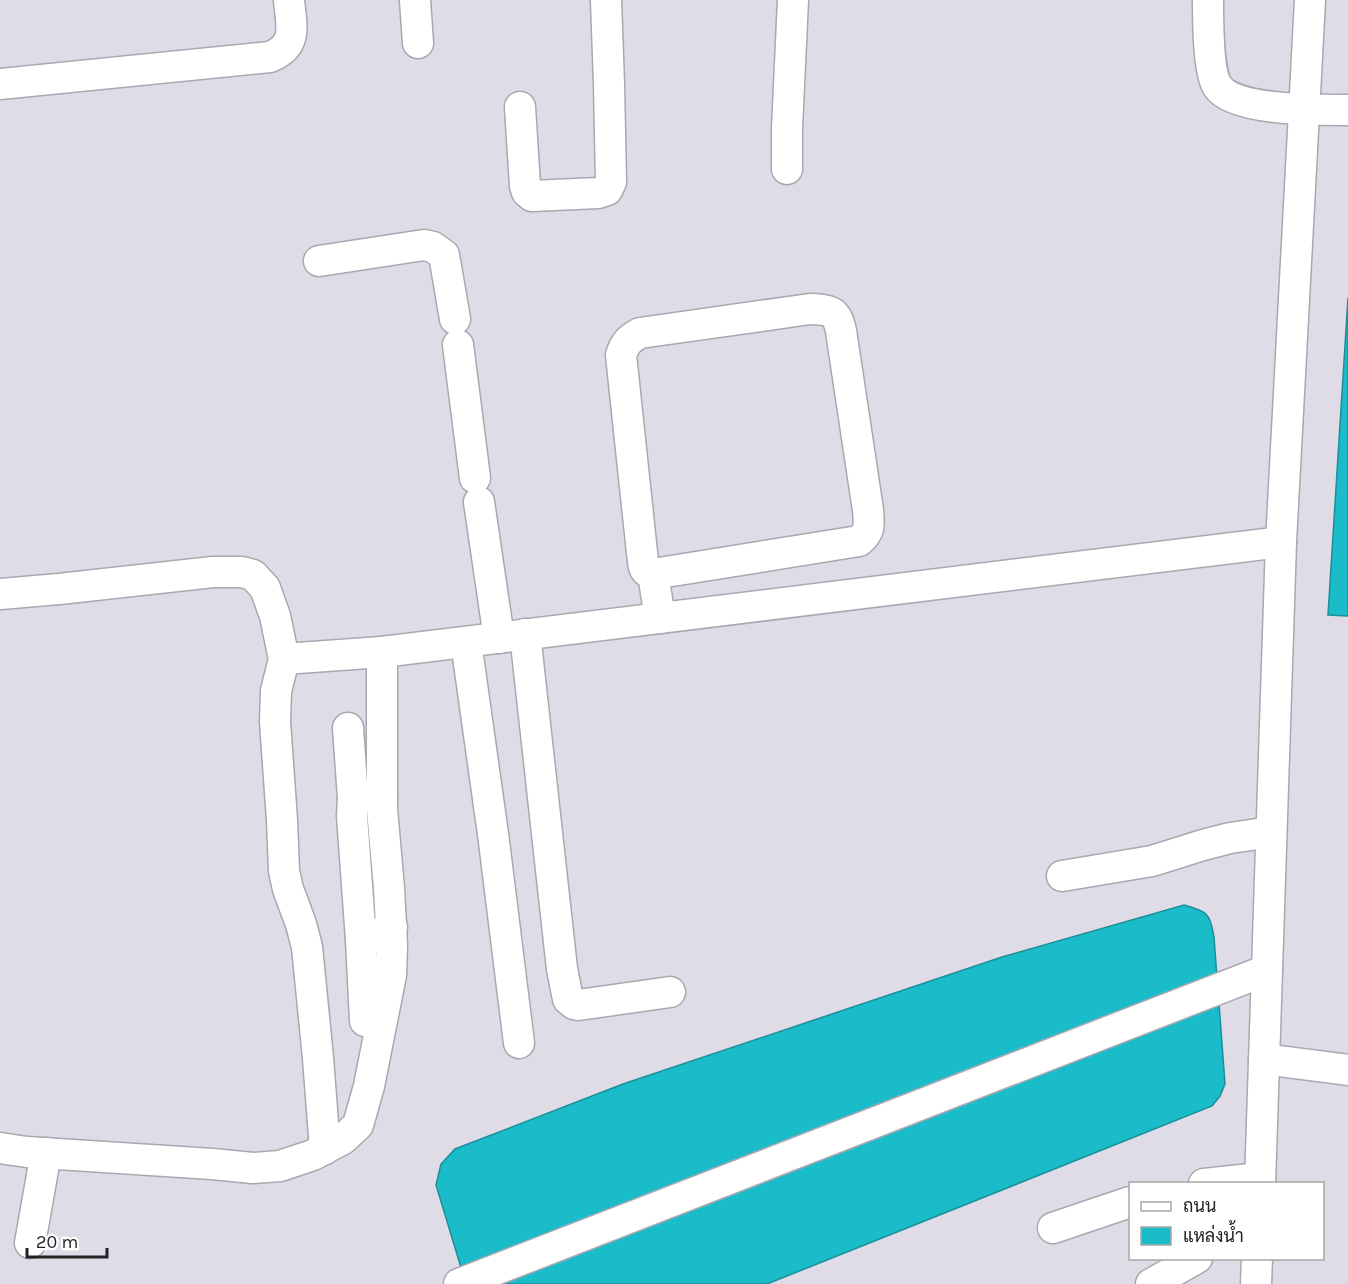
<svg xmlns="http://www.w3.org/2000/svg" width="1348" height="1284" viewBox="0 0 1348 1284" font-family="Karla,Sarabun,sans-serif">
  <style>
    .water { fill: #1abcca; stroke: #1c8e98; stroke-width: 1.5 }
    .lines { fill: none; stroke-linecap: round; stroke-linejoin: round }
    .minor-casing { stroke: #aaa7b1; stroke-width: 33 }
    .minor { stroke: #fff; stroke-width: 30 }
  </style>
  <rect width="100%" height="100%" fill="#dfdce7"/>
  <g class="water">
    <polygon points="1348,298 1348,616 1328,615"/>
    <path d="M 1184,905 C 1207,912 1210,912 1214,937 L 1225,1084 L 1220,1096 L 1212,1106 L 767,1284 L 466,1284 L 436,1185 L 441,1164 L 455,1149 L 623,1084 L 1002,957 Z"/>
  </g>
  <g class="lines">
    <g class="minor-casing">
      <g id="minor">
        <polyline points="415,0 418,43"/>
        <path d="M 1208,0 C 1208,18 1208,74 1218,87 C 1235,111 1320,110 1348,110"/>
        <path d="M 0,84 L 270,57 C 299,45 291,25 289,0"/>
        <polyline points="520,107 525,186 527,192 532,196 598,193 607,190 611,182 609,84 606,0"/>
        <polyline points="787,169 787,128 793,0"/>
        <polyline points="319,261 424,245 433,247 444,255 455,319"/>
        <polyline points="458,345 475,478"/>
        <polyline points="479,502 499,638"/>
        <path d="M 653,574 L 859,541 C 871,531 869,524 868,510 L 841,331 C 837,310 830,310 810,309 L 640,333 C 629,339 625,343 621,355 L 643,562 C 644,570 646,572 653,574 L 660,618"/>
        <polyline points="0,594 59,589 213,572 242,572 253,575 265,588 275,616 284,659 382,652 1281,542"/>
        <polyline points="525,634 562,969 568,999 574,1004 578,1005 670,992"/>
        <polyline points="466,642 493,834 519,1043"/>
        <polyline points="284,659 276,691 275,722 282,820 284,871 288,889 301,924 307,947 318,1058 325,1149"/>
        <polyline points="348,728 353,798"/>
        <polyline points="382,794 353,798 352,816 361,940 371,938 392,927"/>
        <polyline points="1062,876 1152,861 1203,845 1230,838 1271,832"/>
        <polyline points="361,940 365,1021"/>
        <polyline points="1264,1059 1348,1070"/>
        <polyline points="0,1148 27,1152 212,1164 253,1168 280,1166 313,1155 343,1139 358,1125 369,1086 391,975 392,945 389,888 382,809 382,652"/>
        <polyline points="1204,1184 1260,1178"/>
        <polyline points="1260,1184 1281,542 1310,0"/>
        <polyline points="1053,1228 1130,1202"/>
        <polyline points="30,1243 46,1153"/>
        <polyline points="459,1284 1267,970"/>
        <polyline points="1151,1284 1197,1258"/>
        <polyline points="1256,1284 1257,1258"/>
      </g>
    </g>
    <use href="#minor" class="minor"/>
  </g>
  <rect x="1129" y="1182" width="195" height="78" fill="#ffffff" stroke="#a7a6a7" stroke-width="1.5"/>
  <rect x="1141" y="1202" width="30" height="9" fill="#ffffff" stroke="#a7a6a7" stroke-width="1.5"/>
  <text x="1183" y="1212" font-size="18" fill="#222124">ถนน</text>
  <rect x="1141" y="1227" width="30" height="18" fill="#1abcca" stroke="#a7a6a7" stroke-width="1.5"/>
  <text x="1183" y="1242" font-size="18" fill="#222124">แหล่งน้ำ</text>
  <path d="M27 1248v9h80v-9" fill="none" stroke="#222124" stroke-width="3"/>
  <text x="36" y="1248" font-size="18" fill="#222124" stroke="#ffffff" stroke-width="4.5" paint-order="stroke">20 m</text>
</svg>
